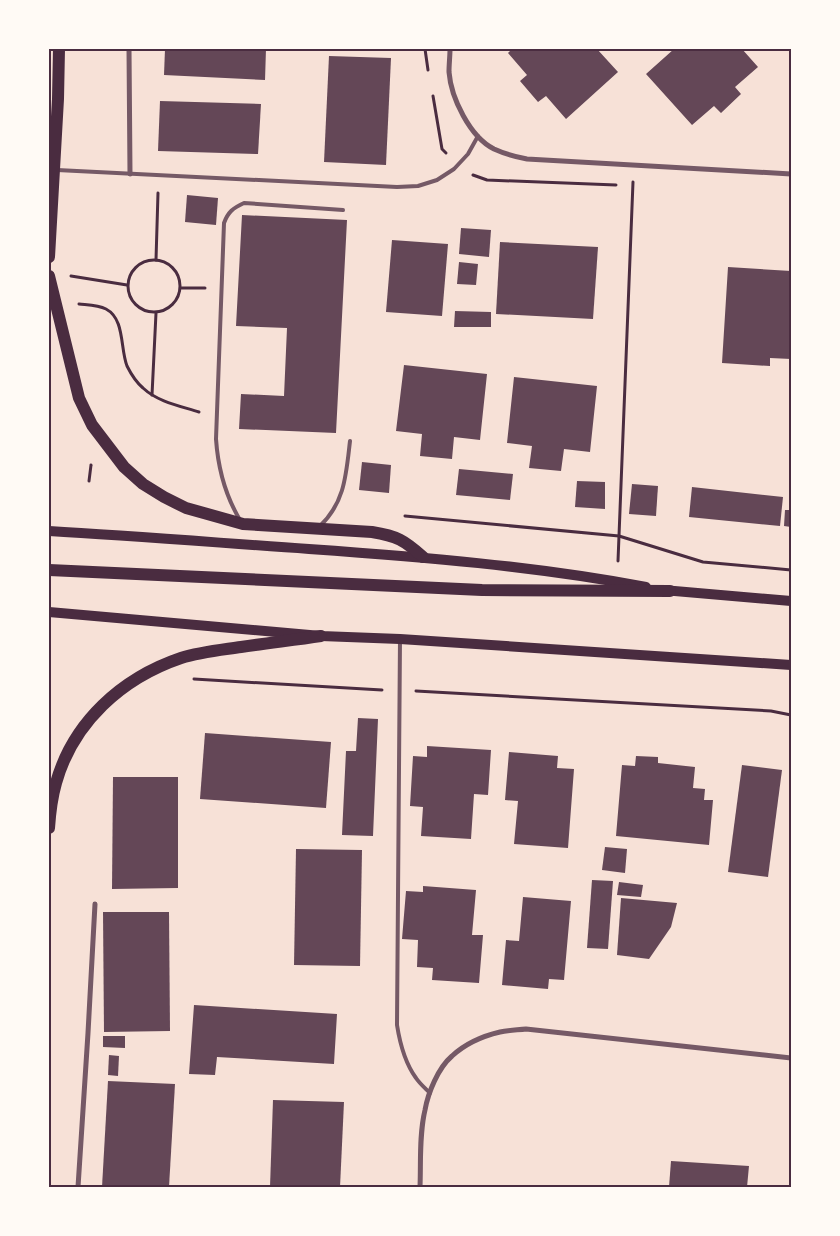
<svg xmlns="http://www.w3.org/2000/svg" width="840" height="1236" viewBox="0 0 840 1236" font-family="Montserrat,sans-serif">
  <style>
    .building { fill: #644757 }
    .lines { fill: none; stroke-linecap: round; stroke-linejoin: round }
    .path { stroke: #4a2c40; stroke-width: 3 }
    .service { stroke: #755966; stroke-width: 4 }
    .minor { stroke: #755966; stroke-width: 5 }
    .secondary { stroke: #4a2c40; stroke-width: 10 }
    .primary { stroke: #4a2c40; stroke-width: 12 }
    .neatline { fill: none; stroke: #4a2c40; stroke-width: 2 }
  </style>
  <rect width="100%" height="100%" fill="#f7e1d7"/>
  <g class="building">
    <polygon points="165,49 266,49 265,80 164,75"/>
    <polygon points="512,49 597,49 618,72 566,119 546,96 538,102 520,81 527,75 508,53"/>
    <polygon points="674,49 742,49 758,67 735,87 741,94 721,113 714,106 692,125 646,74"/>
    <polygon points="329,56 391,58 386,165 324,162"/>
    <polygon points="160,101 261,104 258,154 158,151"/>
    <polygon points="187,195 218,198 216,225 185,222"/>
    <polygon points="242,215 347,220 336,433 239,429 241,394 284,396 287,328 236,326"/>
    <polygon points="461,228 491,230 489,257 459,254"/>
    <polygon points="392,240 448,244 442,316 386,312"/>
    <polygon points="500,242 598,247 593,319 496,314"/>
    <polygon points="459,262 478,264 476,285 457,284"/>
    <polygon points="728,267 791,271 791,359 770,358 770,366 722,363"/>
    <polygon points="455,311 491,312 491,327 454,327"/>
    <polygon points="404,365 487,374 480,440 454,437 452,459 420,456 422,434 396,431"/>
    <polygon points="514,377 597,386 590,452 564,449 561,471 529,468 532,446 507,443"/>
    <polygon points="362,462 391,465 389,493 359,490"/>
    <polygon points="459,469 513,474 510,500 456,495"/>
    <polygon points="577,481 605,482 605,509 575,507"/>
    <polygon points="632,484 658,486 656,516 629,514"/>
    <polygon points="692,487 783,497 780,526 689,517"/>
    <polygon points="785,510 791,510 791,527 784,526"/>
    <polygon points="358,718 378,719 373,836 342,835 346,751 356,751"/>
    <polygon points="205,733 331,742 326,808 200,799"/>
    <polygon points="427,746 491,750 488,795 474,794 471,839 421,836 423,807 410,806 413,756 427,757"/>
    <polygon points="509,752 558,756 557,768 574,769 568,848 514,844 518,801 505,800"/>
    <polygon points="636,756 658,757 658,763 695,767 693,788 705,789 704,800 713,800 709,845 616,836 622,765 635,766"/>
    <polygon points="742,765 782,770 768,877 728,872"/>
    <polygon points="113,777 178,777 178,888 112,889"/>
    <polygon points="605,847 627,849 625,873 602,870"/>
    <polygon points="296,849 362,850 360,966 294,965"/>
    <polygon points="592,880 613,881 608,949 587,948"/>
    <polygon points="619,882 643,885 641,897 617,895"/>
    <polygon points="423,886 476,890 472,935 483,935 479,983 432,980 433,968 417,967 418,940 402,939 406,891 423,892"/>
    <polygon points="523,897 571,901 564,980 549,979 548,989 502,985 506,940 519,941"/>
    <polygon points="621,898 677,903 671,927 649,959 617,955"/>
    <polygon points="103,912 169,912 170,1031 104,1032"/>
    <polygon points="194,1005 337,1014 334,1064 217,1057 215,1075 189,1074"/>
    <polygon points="103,1036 125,1036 125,1048 103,1047"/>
    <polygon points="109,1055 119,1056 118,1076 108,1075"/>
    <polygon points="108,1081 175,1084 169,1187 102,1187"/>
    <polygon points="273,1100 344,1102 340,1187 270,1187"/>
    <polygon points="671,1161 749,1166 747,1187 669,1187"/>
  </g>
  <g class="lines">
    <g class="path">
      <polyline points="425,49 428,70"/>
      <polyline points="433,96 442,149 446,153"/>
      <polyline points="473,175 487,180 616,185"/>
      <circle cx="154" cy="286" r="26"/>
      <polyline points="156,260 158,193"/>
      <polyline points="71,276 127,285"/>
      <polyline points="181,288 205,288"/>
      <path d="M 79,304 C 88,305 98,305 106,309 C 125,319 120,348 127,366 C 131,374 136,382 143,388 C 158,402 180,406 199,412"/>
      <polyline points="152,395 156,313"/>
      <polyline points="89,481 91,465"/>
      <polyline points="405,516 619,536 703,562 791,570"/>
      <polyline points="618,561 633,182"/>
      <polyline points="194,679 382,690"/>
      <polyline points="416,691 771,711 791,715"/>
    </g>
    <g class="service">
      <polyline points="57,170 397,187 418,186 437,180 454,169 468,154 478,136"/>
      <path d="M 240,520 C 225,495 218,468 216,439 L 224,223 C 228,212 233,208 244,203 L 343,210"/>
      <path d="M 320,526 C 345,502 346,475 350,441"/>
      <path d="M 400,639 L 397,1025 C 400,1044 405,1063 416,1078 C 420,1084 425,1088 430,1093"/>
    </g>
    <g class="minor">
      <polyline points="129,49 130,174"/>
      <path d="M 450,49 C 450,56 449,64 449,72 C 451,98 470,137 494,149 C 505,154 516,157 527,159 L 791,174"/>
      <polyline points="78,1187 88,1033 95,904"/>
      <path d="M 420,1187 C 421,1162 419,1135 425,1110 C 428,1093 438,1068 452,1056 C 465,1044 483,1036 500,1032 C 508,1030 518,1030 526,1029 L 791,1058"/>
    </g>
    <g class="secondary">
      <path d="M 49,531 C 135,536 222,543 309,549 C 422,557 535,566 646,587"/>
      <polyline points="663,590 791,601"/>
      <polyline points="49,612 321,636 400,639 791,665"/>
    </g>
    <g class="primary">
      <polyline points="49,257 58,99 59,49"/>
      <path d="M 49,276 L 79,398 L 92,425 L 124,467 L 143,484 L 164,497 L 186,508 L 243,524 L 372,532 C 397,536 404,540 423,557"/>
      <polyline points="49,570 482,590 670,591"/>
      <path d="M 49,828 C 50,813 52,797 56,783 C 73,722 122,678 181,658 C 200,652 221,650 241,647 C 268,643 294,640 321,636"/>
    </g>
  </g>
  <rect width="840" height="1236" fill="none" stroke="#fffaf5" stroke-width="100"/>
  <rect x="50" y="50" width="740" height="1136" class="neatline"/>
</svg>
